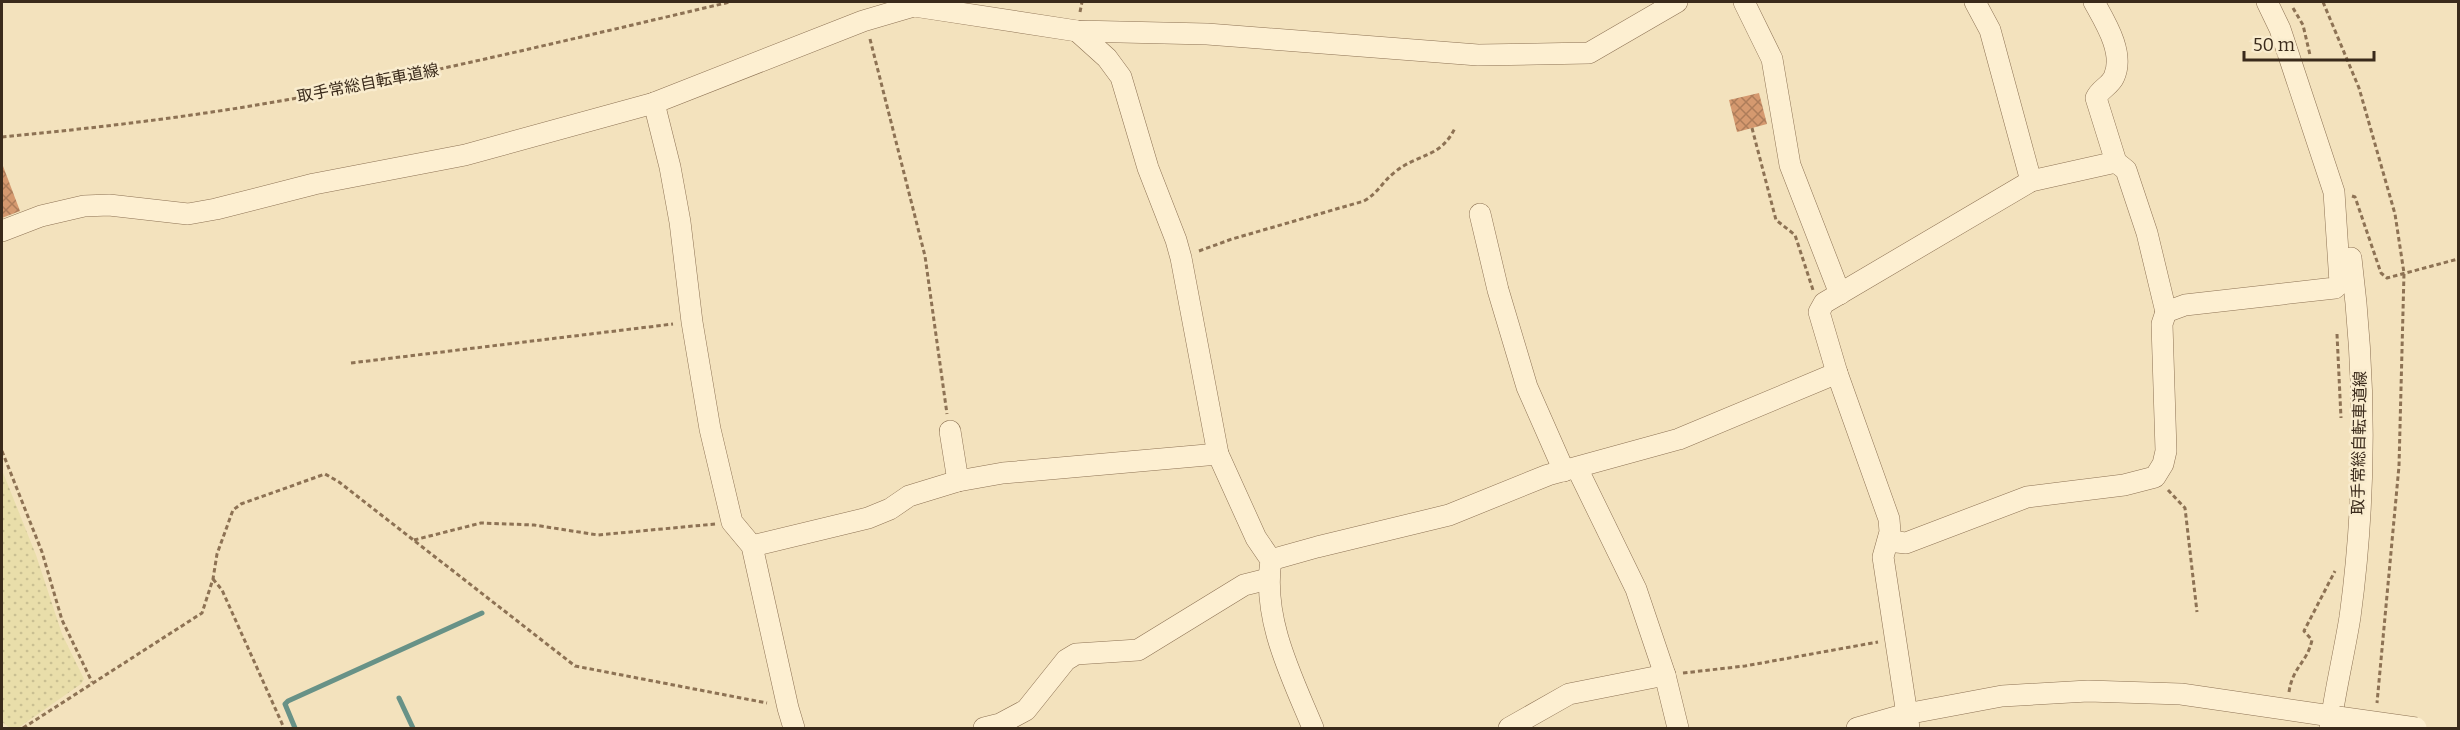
<svg xmlns="http://www.w3.org/2000/svg" width="2460" height="730" viewBox="0 0 2460 730" font-family="Bitter,'Noto Sans JP',serif">
  <style>
    .farmland { fill: url(#farmland-dots) }
    .lines { fill: none; stroke-linecap: round; stroke-linejoin: round }
    .stream { stroke: #689287; stroke-width: 5 }
    .building { fill: url(#building-cross-hatch) }
    .minor-casing { stroke: #8d7254; stroke-width: 22 }
    .path { stroke: #8d7254; stroke-width: 3; stroke-dasharray: 4.5 3; stroke-linecap: butt }
    .minor { stroke: #fdefd1; stroke-width: 21 }
    .minor-bridge-casing { stroke: #8d7254; stroke-width: 22; stroke-linecap: butt }
    .minor-bridge { stroke: #fdefd1; stroke-width: 21 }
    .labels { text-anchor: middle; dominant-baseline: central; stroke-width: 5; stroke-linejoin: round; paint-order: stroke }
    .street-label { font-size: 16px; fill: #3a2a1b; stroke: #f9ecce }
  </style>
  <defs>
    <pattern id="farmland-dots" width="8" height="8" patternUnits="userSpaceOnUse" patternTransform="scale(1.5)"><rect width="8" height="8" fill="#e9deaa"/><path d="M2 2h.1M6 6h.1" fill="none" stroke="#c9bf92" stroke-width="1.8" stroke-linecap="round"/></pattern>
    <pattern id="building-cross-hatch" width="8" height="8" patternUnits="userSpaceOnUse" patternTransform="scale(1.5)"><rect width="8" height="8" fill="#d5996f"/><path d="M0 0l8 8M0 8l8-8" fill="none" stroke="#ae7d5a"/></pattern>
  </defs>
  <rect width="100%" height="100%" fill="#f3e2bd"/>
  <polygon class="farmland" points="2,470 36,555 62,634 84,679 81,684 18,728 10,728 2,722"/>
  <g class="lines">
    <g class="stream">
      <polyline points="399,698 413,728"/>
      <polyline points="295,728 285,704 288,701 482,613"/>
    </g>
  </g>
  <g class="building">
    <polygon points="1759,93 1767,124 1737,132 1729,100"/>
    <polygon points="2,166 3,166 20,211 2,218"/>
  </g>
  <g class="lines">
    <g class="minor-casing">
      <g id="minor">
        <polyline points="1744,2 1772,59 1790,165 1840,294"/>
        <polyline points="1975,2 1990,30 2031,181"/>
        <path d="M 2094,2 C 2105,22 2125,53 2114,77 C 2110,86 2100,89 2096,98 L 2116,162 L 2126,170 L 2147,233 L 2166,312"/>
        <path d="M 1077,31 L 1107,58 L 1121,77 L 1148,168 L 1176,240 L 1181,258 L 1218,454 L 1256,538 L 1271,560 C 1262,619 1291,675 1313,728"/>
        <polyline points="654,103 670,167 680,222 692,322 710,429 732,522 752,546 788,708 794,728"/>
        <polyline points="1480,214 1498,290 1527,387 1564,471"/>
        <polyline points="2,231 41,216 84,206 109,205 188,214 216,209 314,184 465,155 654,103 863,21 914,6 1077,31 1207,34 1478,55 1589,53 1677,2"/>
        <polyline points="950,431 958,481"/>
        <polyline points="1577,468 1636,589 1665,675 1678,728"/>
        <polyline points="1888,541 1906,543 2027,497 2124,485 2155,477 2163,464 2166,451 2162,324 2166,312 2185,305 2335,288 2340,283 2334,192 2280,29 2267,2"/>
        <polyline points="752,546 868,518 890,509 909,496 958,481 1003,473 1218,454"/>
        <polyline points="1271,560 1317,547 1449,515 1548,475 1679,439 1837,373"/>
        <polyline points="984,728 1000,724 1026,710 1066,660 1076,654 1138,650 1244,585 1268,579"/>
        <polyline points="1509,728 1569,694 1665,675"/>
        <polyline points="1857,728 1906,714 2002,696 2088,691 2181,694 2338,717"/>
        <polyline points="1909,728 1883,557 1890,532 1889,519 1837,373 1819,312 1824,303 2031,181 2116,162"/>
        <path d="M 2330,728 C 2335,691 2344,654 2350,617 C 2366,499 2366,377 2351,258"/>
      </g>
    </g>
    <g class="path">
      <polyline points="2323,2 2359,88 2395,214 2404,273 2399,466 2377,703"/>
      <polyline points="2293,8 2303,25 2310,55"/>
      <polyline points="1080,12 1082,2"/>
      <polyline points="870,39 925,256 947,414"/>
      <polyline points="1752,128 1776,220 1795,235 1813,290"/>
      <path d="M 2,137 C 116,126 231,112 344,89 C 474,63 602,32 730,2"/>
      <polyline points="2352,196 2355,197 2381,273 2387,278 2458,259"/>
      <path d="M 1199,251 L 1232,239 L 1364,201 C 1378,193 1383,181 1395,172 C 1418,153 1440,159 1455,128"/>
      <polyline points="2337,334 2341,418"/>
      <polyline points="351,363 673,324"/>
      <polyline points="2,451 42,552 62,620 92,682"/>
      <polyline points="2168,490 2185,508 2197,612"/>
      <polyline points="414,540 481,523 534,525 598,535 715,524"/>
      <polyline points="213,579 222,590 284,728"/>
      <polyline points="1683,673 1745,666 1878,642"/>
      <path d="M 2289,692 C 2293,666 2307,663 2312,640 L 2304,631 L 2335,571"/>
      <polyline points="23,728 202,613 213,579 217,554 233,510 241,504 325,474 339,482 575,666 767,703"/>
    </g>
    <use href="#minor" class="minor"/>
    <g class="minor-bridge-casing">
      <polyline id="minor-bridge" points="2338,717 2416,728"/>
    </g>
    <use href="#minor-bridge" class="minor-bridge"/>
  </g>
  <g class="labels">
    <g class="street-label">
      <text transform="translate(368 83) rotate(-11)">取手常総自転車道線</text>
      <text transform="translate(2359 443) rotate(-89)">取手常総自転車道線</text>
    </g>
  </g>
  <rect width="2460" height="730" fill="none" stroke="#3a2a1b" stroke-width="6"/>
  <path d="M2244 51v9h130v-9" fill="none" stroke="#3a2a1b" stroke-width="3"/>
  <text x="2253" y="51" font-size="18" fill="#3a2a1b" stroke="#f9ecce" stroke-width="4.5" paint-order="stroke">50 m</text>
</svg>
